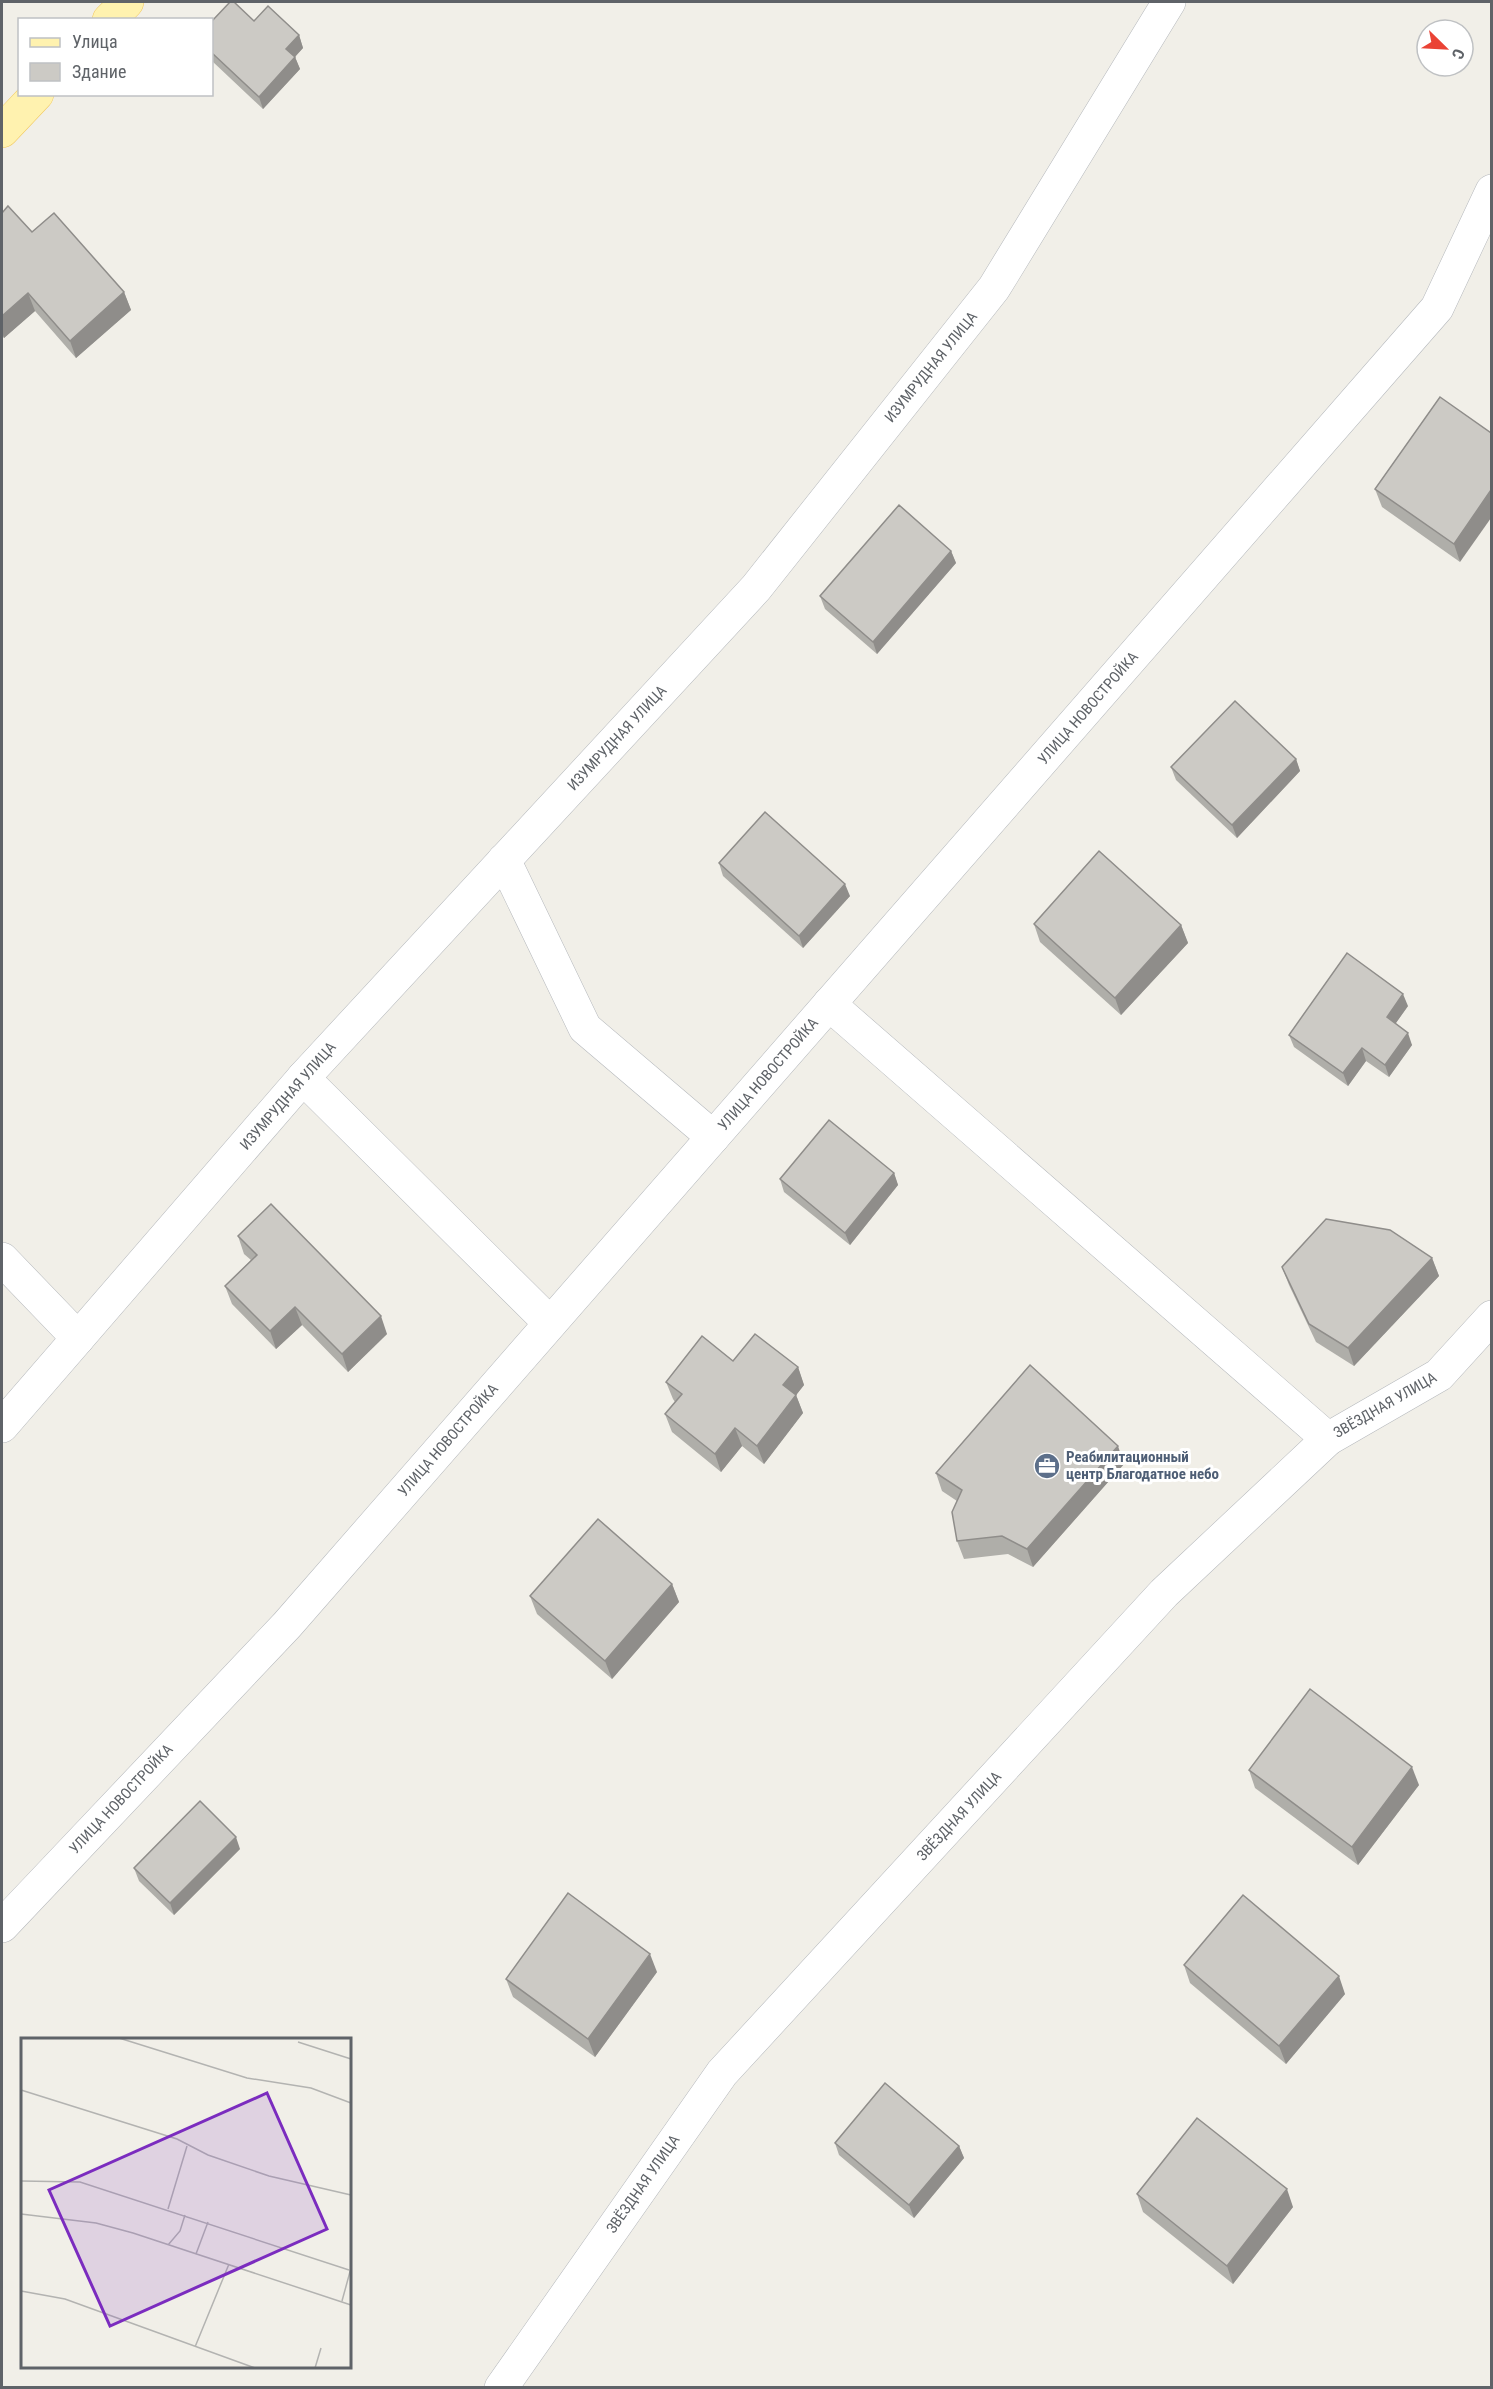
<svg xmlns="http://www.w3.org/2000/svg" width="1493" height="2389" viewBox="0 0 1493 2389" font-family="'Roboto Condensed',sans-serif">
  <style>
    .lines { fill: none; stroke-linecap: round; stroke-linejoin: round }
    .minor-casing { stroke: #b5b8bc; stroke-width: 34 }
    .primary-casing { stroke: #f2c960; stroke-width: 34 }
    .minor { stroke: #fff; stroke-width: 33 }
    .primary { stroke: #fff2af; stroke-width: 33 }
    .wall { fill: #afaea9 }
    .shaded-wall { fill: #8f8d8a }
    .building { fill: #cccac5; stroke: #8f8d8a; stroke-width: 1.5 }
    .labels { text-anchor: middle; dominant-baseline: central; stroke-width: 6; stroke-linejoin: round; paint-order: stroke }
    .street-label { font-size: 15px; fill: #5f6368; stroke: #fff }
    .service-label { font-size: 15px; font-weight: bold; fill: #4e5e75; stroke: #fff; text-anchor: start }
    .inset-road { fill: none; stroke: #b3b3b1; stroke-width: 1.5 }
    .view { fill: #7b2cbf; fill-opacity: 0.15; stroke: #7b2cbf; stroke-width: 3 }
    .inset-edge { fill: none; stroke: #5f6368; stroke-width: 3 }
  </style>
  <rect width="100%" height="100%" fill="#f1efe8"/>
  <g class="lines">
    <g class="minor-casing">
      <g id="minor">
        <polyline points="504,860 585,1028 713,1137"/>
        <polyline points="829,1004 1328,1439"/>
        <polyline points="303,1078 550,1323"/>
        <polyline points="2,1259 78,1338"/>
        <polyline points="2,1426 303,1078 756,588 994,288 1169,2"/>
        <polyline points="2,1926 287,1625 1437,308 1492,191"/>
        <polyline points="501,2388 722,2073 1164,1593 1328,1439 1439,1375 1492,1317"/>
      </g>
    </g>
    <g class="primary-casing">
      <g id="primary">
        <polyline points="109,20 127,2"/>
        <polyline points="2,131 37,94"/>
      </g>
    </g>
    <use href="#minor" class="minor"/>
    <use href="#primary" class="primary"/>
  </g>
  <g class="wall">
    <polygon points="212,21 254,21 299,35 303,48 295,57 300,69 263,109 212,61"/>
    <polygon points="2,213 124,292 131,310 76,358 35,311 4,338 2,336"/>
    <polygon points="1440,397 1460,562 1382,507 1375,489"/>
    <polygon points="951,551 956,563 877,654 825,609 820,596"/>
    <polygon points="1296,759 1300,771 1237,838 1176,780 1171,767"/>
    <polygon points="719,863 850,896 803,948 723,876"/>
    <polygon points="1034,924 1181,925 1188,943 1121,1015 1040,942"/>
    <polygon points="1408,1006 1395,1024 1412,1045 1389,1077 1366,1061 1348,1086 1294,1047 1289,1035"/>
    <polygon points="894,1173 898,1185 850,1245 784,1192 780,1179"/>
    <polygon points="238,1236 387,1334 348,1372 302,1325 276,1349 232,1304 225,1286 251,1260 244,1254"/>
    <polygon points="1432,1258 1439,1276 1354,1366 1316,1342 1289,1285 1282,1267"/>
    <polygon points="798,1367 804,1385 796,1395 803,1413 764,1464 742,1446 721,1472 672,1432 665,1414 675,1402 673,1399 666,1382"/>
    <polygon points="1124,1464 1033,1567 1008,1554 964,1559 957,1541 957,1501 942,1491 936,1473"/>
    <polygon points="672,1584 679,1602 612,1679 537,1614 530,1596"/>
    <polygon points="1249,1770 1419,1785 1358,1865 1255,1788"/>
    <polygon points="240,1849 174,1915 139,1881 134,1868"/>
    <polygon points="1184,1965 1345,1994 1286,2064 1190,1983"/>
    <polygon points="657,1972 595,2057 513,1997 506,1979"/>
    <polygon points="835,2143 959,2146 964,2158 914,2218 839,2155"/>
    <polygon points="1137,2194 1293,2207 1233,2284 1143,2212"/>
  </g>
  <g class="shaded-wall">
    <polygon points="299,35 303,48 291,61 286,49"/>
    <polygon points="295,57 300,69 263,109 259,97"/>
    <polygon points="124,292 131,310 76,358 70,341"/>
    <polygon points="28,293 35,311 4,338 2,332 2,316"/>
    <polygon points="1491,490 1491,518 1460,562 1454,544"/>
    <polygon points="951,551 956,563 877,654 873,642"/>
    <polygon points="1296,759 1300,771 1237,838 1232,825"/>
    <polygon points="845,884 850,896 803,948 799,936"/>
    <polygon points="1181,925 1188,943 1121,1015 1115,998"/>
    <polygon points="1403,994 1408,1006 1391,1030 1387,1017"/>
    <polygon points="1408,1033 1412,1045 1389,1077 1385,1065"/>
    <polygon points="1362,1048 1366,1061 1348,1086 1343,1073"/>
    <polygon points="894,1173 898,1185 850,1245 845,1233"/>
    <polygon points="1432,1258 1439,1276 1354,1366 1348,1348"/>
    <polygon points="295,1307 302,1325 276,1349 270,1331"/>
    <polygon points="381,1316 387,1334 348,1372 342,1354"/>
    <polygon points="798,1367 804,1385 790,1403 783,1385"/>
    <polygon points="796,1395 803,1413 764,1464 757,1446"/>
    <polygon points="735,1428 742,1446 721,1472 715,1454"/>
    <polygon points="1118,1446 1124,1464 1033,1567 1027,1549"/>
    <polygon points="672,1584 679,1602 612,1679 605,1661"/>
    <polygon points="1412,1767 1419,1785 1358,1865 1352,1847"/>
    <polygon points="236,1837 240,1849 174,1915 170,1903"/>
    <polygon points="650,1954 657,1972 595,2057 588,2039"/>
    <polygon points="1339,1976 1345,1994 1286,2064 1279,2046"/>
    <polygon points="959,2146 964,2158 914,2218 909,2205"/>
    <polygon points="1287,2189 1293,2207 1233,2284 1227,2266"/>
  </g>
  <g class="building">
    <polygon points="230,2 234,2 254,21 268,6 299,35 286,49 295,57 259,97 212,53 212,21"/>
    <polygon points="8,206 32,232 54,213 124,292 70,341 28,293 2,316 2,213"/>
    <polygon points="1440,397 1491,433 1491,490 1454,544 1375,489"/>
    <polygon points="899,505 951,551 873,642 820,596"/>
    <polygon points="1235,701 1296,759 1232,825 1171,767"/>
    <polygon points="765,812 845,884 799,936 719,863"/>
    <polygon points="1099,851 1181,925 1115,998 1034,924"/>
    <polygon points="1347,953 1403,994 1387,1017 1408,1033 1385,1065 1362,1048 1343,1073 1289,1035"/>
    <polygon points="829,1120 894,1173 845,1233 780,1179"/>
    <polygon points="271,1204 381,1316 342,1354 295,1307 270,1331 225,1286 257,1255 238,1236"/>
    <polygon points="1326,1219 1390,1230 1432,1258 1348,1348 1309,1324 1282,1267"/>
    <polygon points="755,1334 798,1367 783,1385 796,1395 757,1446 735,1428 715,1454 665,1414 682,1394 666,1382 702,1336 733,1361"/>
    <polygon points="1030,1365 1118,1446 1027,1549 1002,1536 957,1541 952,1512 962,1490 936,1473"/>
    <polygon points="598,1519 672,1584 605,1661 530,1596"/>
    <polygon points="1310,1689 1412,1767 1352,1847 1249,1770"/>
    <polygon points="200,1801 236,1837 170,1903 134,1868"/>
    <polygon points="568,1893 650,1954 588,2039 506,1979"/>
    <polygon points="1243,1895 1339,1976 1279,2046 1184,1965"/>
    <polygon points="885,2083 959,2146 909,2205 835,2143"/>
    <polygon points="1197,2118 1287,2189 1227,2266 1137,2194"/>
  </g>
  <defs>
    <g id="office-disc" transform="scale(1.35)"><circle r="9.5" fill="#5c6f8a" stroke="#fff"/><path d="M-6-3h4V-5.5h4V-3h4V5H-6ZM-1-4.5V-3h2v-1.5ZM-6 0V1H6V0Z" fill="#fff"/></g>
  </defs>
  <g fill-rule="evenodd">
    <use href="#office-disc" x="1047" y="1466"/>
  </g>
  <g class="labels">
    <g class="street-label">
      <text transform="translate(931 367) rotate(-51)">ИЗУМРУДНАЯ УЛИЦА</text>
      <text transform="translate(1088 708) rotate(-49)">УЛИЦА НОВОСТРОЙКА</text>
      <text transform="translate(617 738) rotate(-47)">ИЗУМРУДНАЯ УЛИЦА</text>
      <text transform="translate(768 1074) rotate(-49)">УЛИЦА НОВОСТРОЙКА</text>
      <text transform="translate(288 1096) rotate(-49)">ИЗУМРУДНАЯ УЛИЦА</text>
      <text transform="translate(1385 1405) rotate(-30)">ЗВЁЗДНАЯ УЛИЦА</text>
      <text transform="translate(448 1440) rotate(-49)">УЛИЦА НОВОСТРОЙКА</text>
      <text transform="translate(121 1799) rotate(-47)">УЛИЦА НОВОСТРОЙКА</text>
      <text transform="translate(959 1816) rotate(-47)">ЗВЁЗДНАЯ УЛИЦА</text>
      <text transform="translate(643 2184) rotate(-55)">ЗВЁЗДНАЯ УЛИЦА</text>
    </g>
    <g class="service-label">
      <text x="1066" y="1457">Реабилитационный<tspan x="1066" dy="17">центр Благодатное небо</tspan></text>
    </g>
  </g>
  <g transform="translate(21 2038)">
    <rect width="330" height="330" fill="#f1efe8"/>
    <path class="inset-road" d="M 98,0 L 226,40 L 290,50 L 330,65M 277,4 L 330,21M 0,52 L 156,101 L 187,117 L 248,138 L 330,157M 0,143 L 59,144 L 328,232M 147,171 L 166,108M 0,176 L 75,185 L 112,195 L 330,267M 147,207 L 159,193 L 164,177M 175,216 L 187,184M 0,253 L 44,261 L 234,330M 321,263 L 330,230M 174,309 L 208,226M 294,330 L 300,310"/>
    <path class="view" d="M 246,55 L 306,191 L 89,288 L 28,152 Z"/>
    <rect width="330" height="330" class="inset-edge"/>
  </g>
  <rect width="1493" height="2389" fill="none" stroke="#5f6368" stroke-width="6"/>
  <rect x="18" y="18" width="195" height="78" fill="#ffffff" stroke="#bfc1c3" stroke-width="1.5"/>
  <rect x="30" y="38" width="30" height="9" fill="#fff2af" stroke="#bfc1c3" stroke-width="1.5"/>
  <text x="72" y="48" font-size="18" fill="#5f6368">Улица</text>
  <rect x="30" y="63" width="30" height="18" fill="#cccac5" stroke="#bfc1c3" stroke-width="1.5"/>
  <text x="72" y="78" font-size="18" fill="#5f6368">Здание</text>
  <g transform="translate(1445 48) rotate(114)"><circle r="28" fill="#ffffff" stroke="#bfc1c3" stroke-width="1.5"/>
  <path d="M0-4.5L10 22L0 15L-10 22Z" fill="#ea4335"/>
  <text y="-9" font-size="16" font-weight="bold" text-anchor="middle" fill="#5f6368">С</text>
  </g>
</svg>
